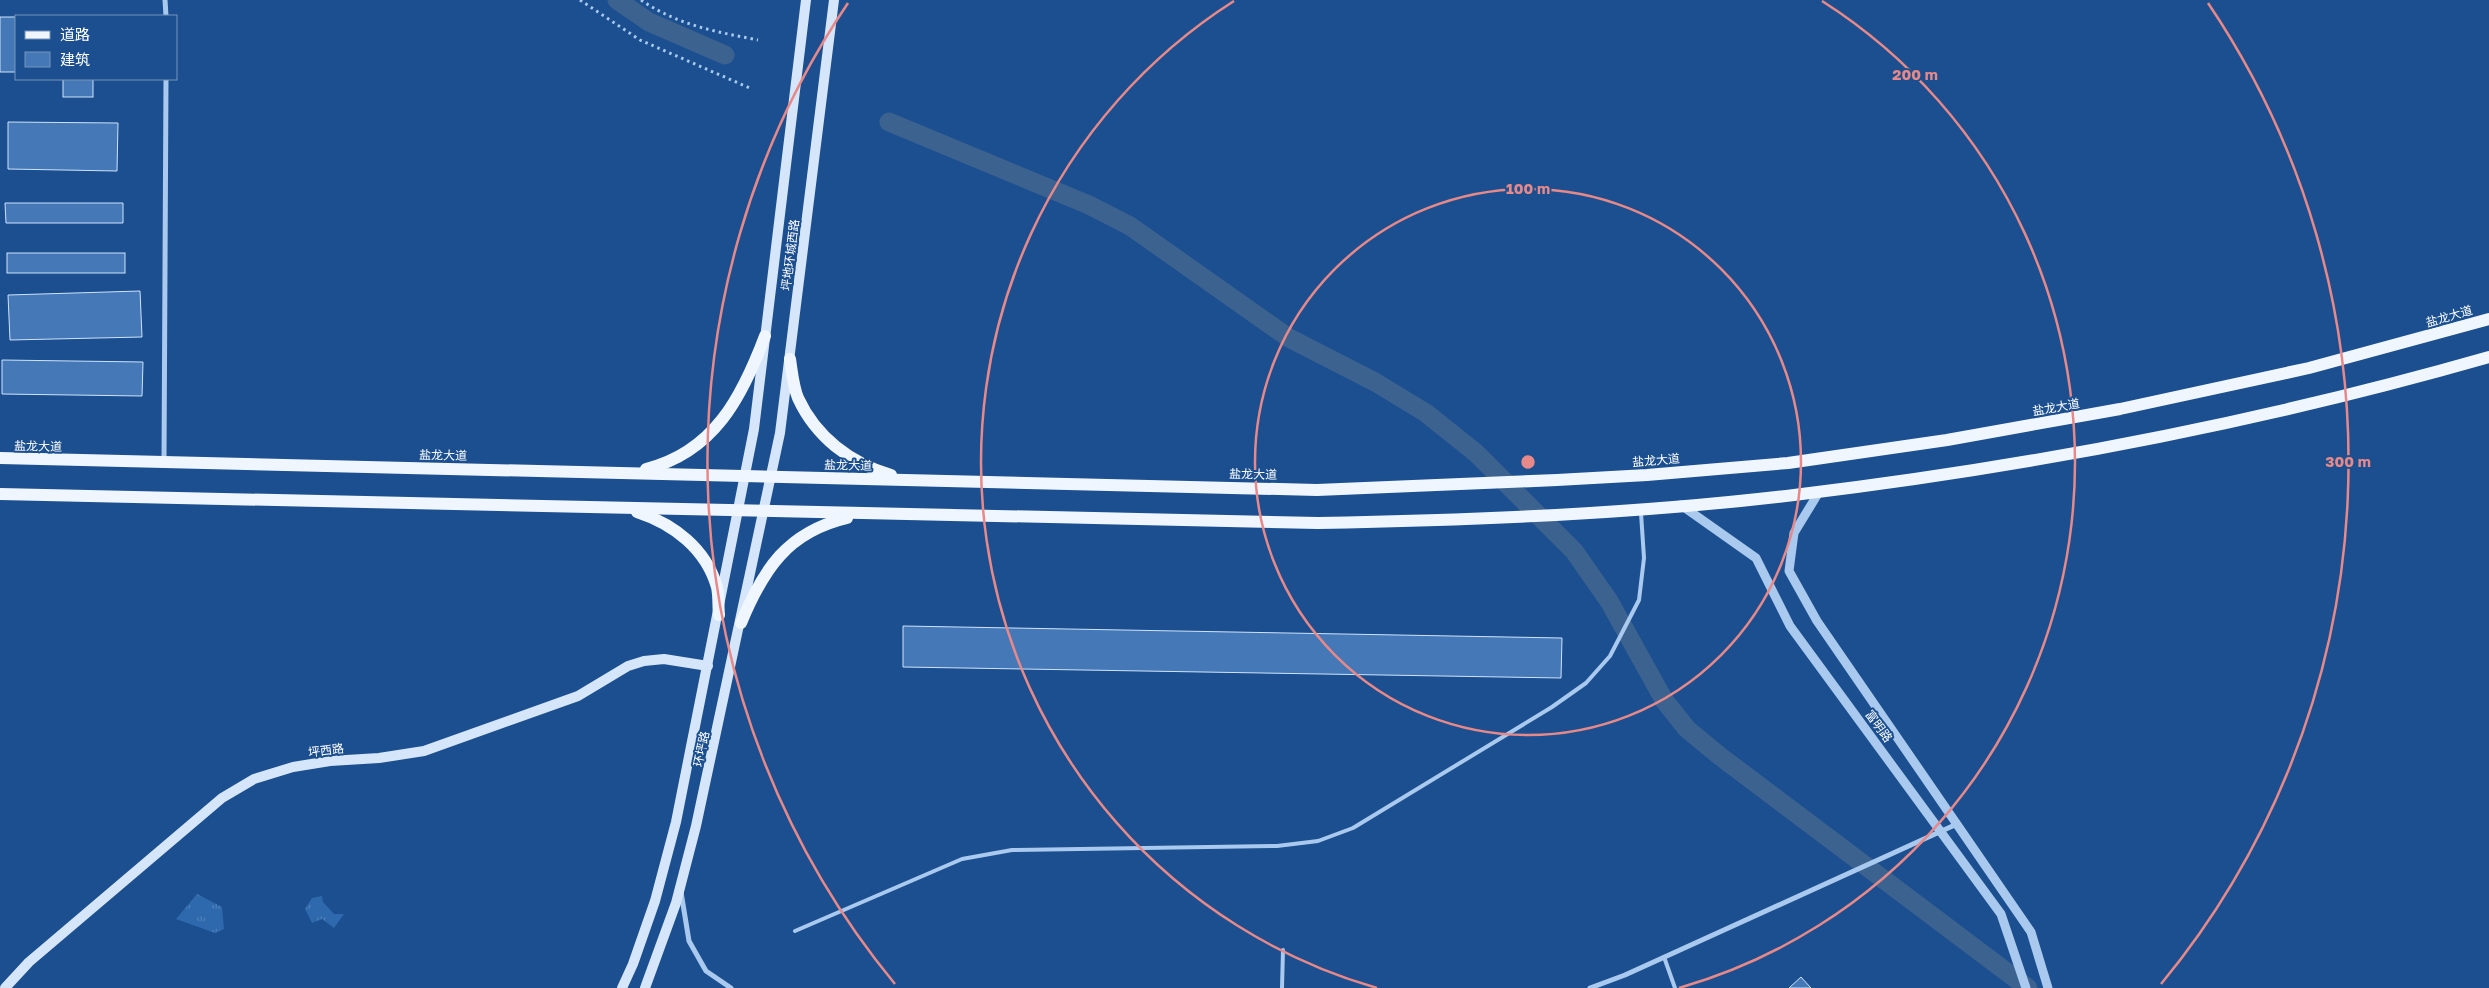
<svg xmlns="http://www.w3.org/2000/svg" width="2489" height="988" viewBox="0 0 2489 988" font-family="'Golos Text','Noto Sans SC',sans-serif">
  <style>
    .grass { fill: url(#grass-tufts) }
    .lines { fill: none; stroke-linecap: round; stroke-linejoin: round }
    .canal { stroke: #3c6290; stroke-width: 19 }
    .building { fill: #4478b7; stroke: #cfe3fa }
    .path { stroke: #a9c9ee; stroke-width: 3; stroke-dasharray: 2.5 4; stroke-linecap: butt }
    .service { stroke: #a9c9ee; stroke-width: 4 }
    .minor { stroke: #a9c9ee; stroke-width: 5 }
    .tertiary { stroke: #a9c9ee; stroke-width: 9 }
    .secondary { stroke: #d6e6fa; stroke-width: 10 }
    .primary { stroke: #f0f6ff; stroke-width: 12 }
    .ring { fill: none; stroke: #e88989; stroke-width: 2.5 }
    .labels { text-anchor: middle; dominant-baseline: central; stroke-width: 4; stroke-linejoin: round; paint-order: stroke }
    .street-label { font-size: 12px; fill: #fff; stroke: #1b4f8f }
    .centre { fill: #e88989; stroke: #1b4f8f; stroke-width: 2.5 }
    .ring-label { font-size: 15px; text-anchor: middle; font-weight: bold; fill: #e88989; stroke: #1b4f8f; stroke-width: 4; stroke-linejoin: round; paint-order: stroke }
  </style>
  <defs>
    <pattern id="grass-tufts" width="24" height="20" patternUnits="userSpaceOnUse" patternTransform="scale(1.25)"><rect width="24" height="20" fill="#2e69ad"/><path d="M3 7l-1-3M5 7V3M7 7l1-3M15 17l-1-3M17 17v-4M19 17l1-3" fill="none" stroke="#4d80b9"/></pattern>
  </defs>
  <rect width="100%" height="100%" fill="#1b4f8f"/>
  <g class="grass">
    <polygon points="197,894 222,907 224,929 215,933 176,919"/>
    <polygon points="322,896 323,902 334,914 344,914 334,928 322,919 312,923 305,909 312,898"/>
  </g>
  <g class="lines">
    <g class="canal">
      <polyline points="617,0 649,22 725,55"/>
      <polyline points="889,122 1089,205 1130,226 1289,338 1375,382 1426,413 1476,453 1574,551 1609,601 1664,700 1687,729 1721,757 2028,988"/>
    </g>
  </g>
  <g class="building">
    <rect x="0" y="17" width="16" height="55"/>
    <rect x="63" y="79" width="30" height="18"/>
    <polygon points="8,122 118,123 117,171 8,169"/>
    <polygon points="5,203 123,203 123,223 6,223"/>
    <rect x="7" y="253" width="118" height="20"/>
    <polygon points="140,291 142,337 10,340 8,295"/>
    <polygon points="2,360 143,362 142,396 2,394"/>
    <polygon points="903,626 1562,638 1561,678 903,667"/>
    <polygon points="1801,977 1811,988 1789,988"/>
  </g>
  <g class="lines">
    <g class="path">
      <polyline points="580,0 640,40 752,89"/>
      <path d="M 641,0 C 677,25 717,32 758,40"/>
    </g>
    <g class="service">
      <polyline points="795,931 962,859 1012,850 1277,846 1318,841 1353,828 1552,707 1586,683 1610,656 1639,600 1644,558 1641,513"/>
      <polyline points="1664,957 1675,988"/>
      <polyline points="1282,988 1283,950"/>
    </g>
    <g class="minor">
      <polyline points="165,0 166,16"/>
      <polyline points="164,461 166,79"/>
      <polyline points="681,892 689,941 706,971 731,988"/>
      <polyline points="1590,988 1625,975 1957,824"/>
    </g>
    <g class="tertiary">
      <polyline points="1819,492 1794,533 1789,571 1817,621 2031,932 2048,988"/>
      <polyline points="1681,505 1756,558 1790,626 2001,914 2026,988"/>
    </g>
    <g class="secondary">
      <polyline points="5,988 29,962 222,798 254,779 293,767 330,761 379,758 424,751 578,696 628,666 644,661 664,659 708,666"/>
      <polyline points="622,988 633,964 655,901 676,822 754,429 806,0"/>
      <polyline points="645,988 676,903 696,826 780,433 834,0"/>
    </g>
    <g class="primary">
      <path d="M 790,359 C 792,372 793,386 798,398 C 816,437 850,463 891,475"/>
      <polyline points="0,458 1317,490 1557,480 1647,475 1788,463 1947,440 2120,409 2309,368 2489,319"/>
      <path d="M 646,469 C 714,452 742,397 765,336"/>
      <path d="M 0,494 L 1318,523 C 1476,520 1636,514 1794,495 C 2028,467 2262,422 2489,357"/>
      <path d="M 637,512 C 674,524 706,549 717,587 C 719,596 718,606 719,615"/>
      <path d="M 741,623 C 763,570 787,532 847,518"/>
    </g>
  </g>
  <g class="ring">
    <circle cx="1528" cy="462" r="273"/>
    <path d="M1377 988A547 547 0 0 1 1234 1M1822 1A547 547 0 0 1 1679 988"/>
    <path d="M895 984A820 820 0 0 1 848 3M2208 3A820 820 0 0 1 2161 984"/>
  </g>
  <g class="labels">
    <g class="street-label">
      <text transform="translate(790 255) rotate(-83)">坪地环城西路</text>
      <text transform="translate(2449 316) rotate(-16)">盐龙大道</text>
      <text transform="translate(2056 407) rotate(-10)">盐龙大道</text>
      <text transform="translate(38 446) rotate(1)">盐龙大道</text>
      <text transform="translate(443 455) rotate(1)">盐龙大道</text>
      <text transform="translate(1656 460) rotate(-5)">盐龙大道</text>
      <text transform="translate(848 465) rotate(1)">盐龙大道</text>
      <text transform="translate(1253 474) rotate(1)">盐龙大道</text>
      <text transform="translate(1879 726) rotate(54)">富明路</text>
      <text transform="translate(701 749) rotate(-78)">环坪路</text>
      <text transform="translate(326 750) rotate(-7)">坪西路</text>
    </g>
  </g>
  <circle cx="1528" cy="462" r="8" class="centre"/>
  <g class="ring-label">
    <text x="1915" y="80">200 m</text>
    <text x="1528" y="194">100 m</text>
    <text x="2348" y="467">300 m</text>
  </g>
  <rect x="15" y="15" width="162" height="65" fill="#1b4f8f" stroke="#7695bc"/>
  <rect x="25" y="31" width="25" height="8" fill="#f0f6ff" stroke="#7695bc"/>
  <text x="60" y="40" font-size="15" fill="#ffffff">道路</text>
  <rect x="25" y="52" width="25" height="15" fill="#4478b7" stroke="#7695bc"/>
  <text x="60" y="65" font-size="15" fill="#ffffff">建筑</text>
</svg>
